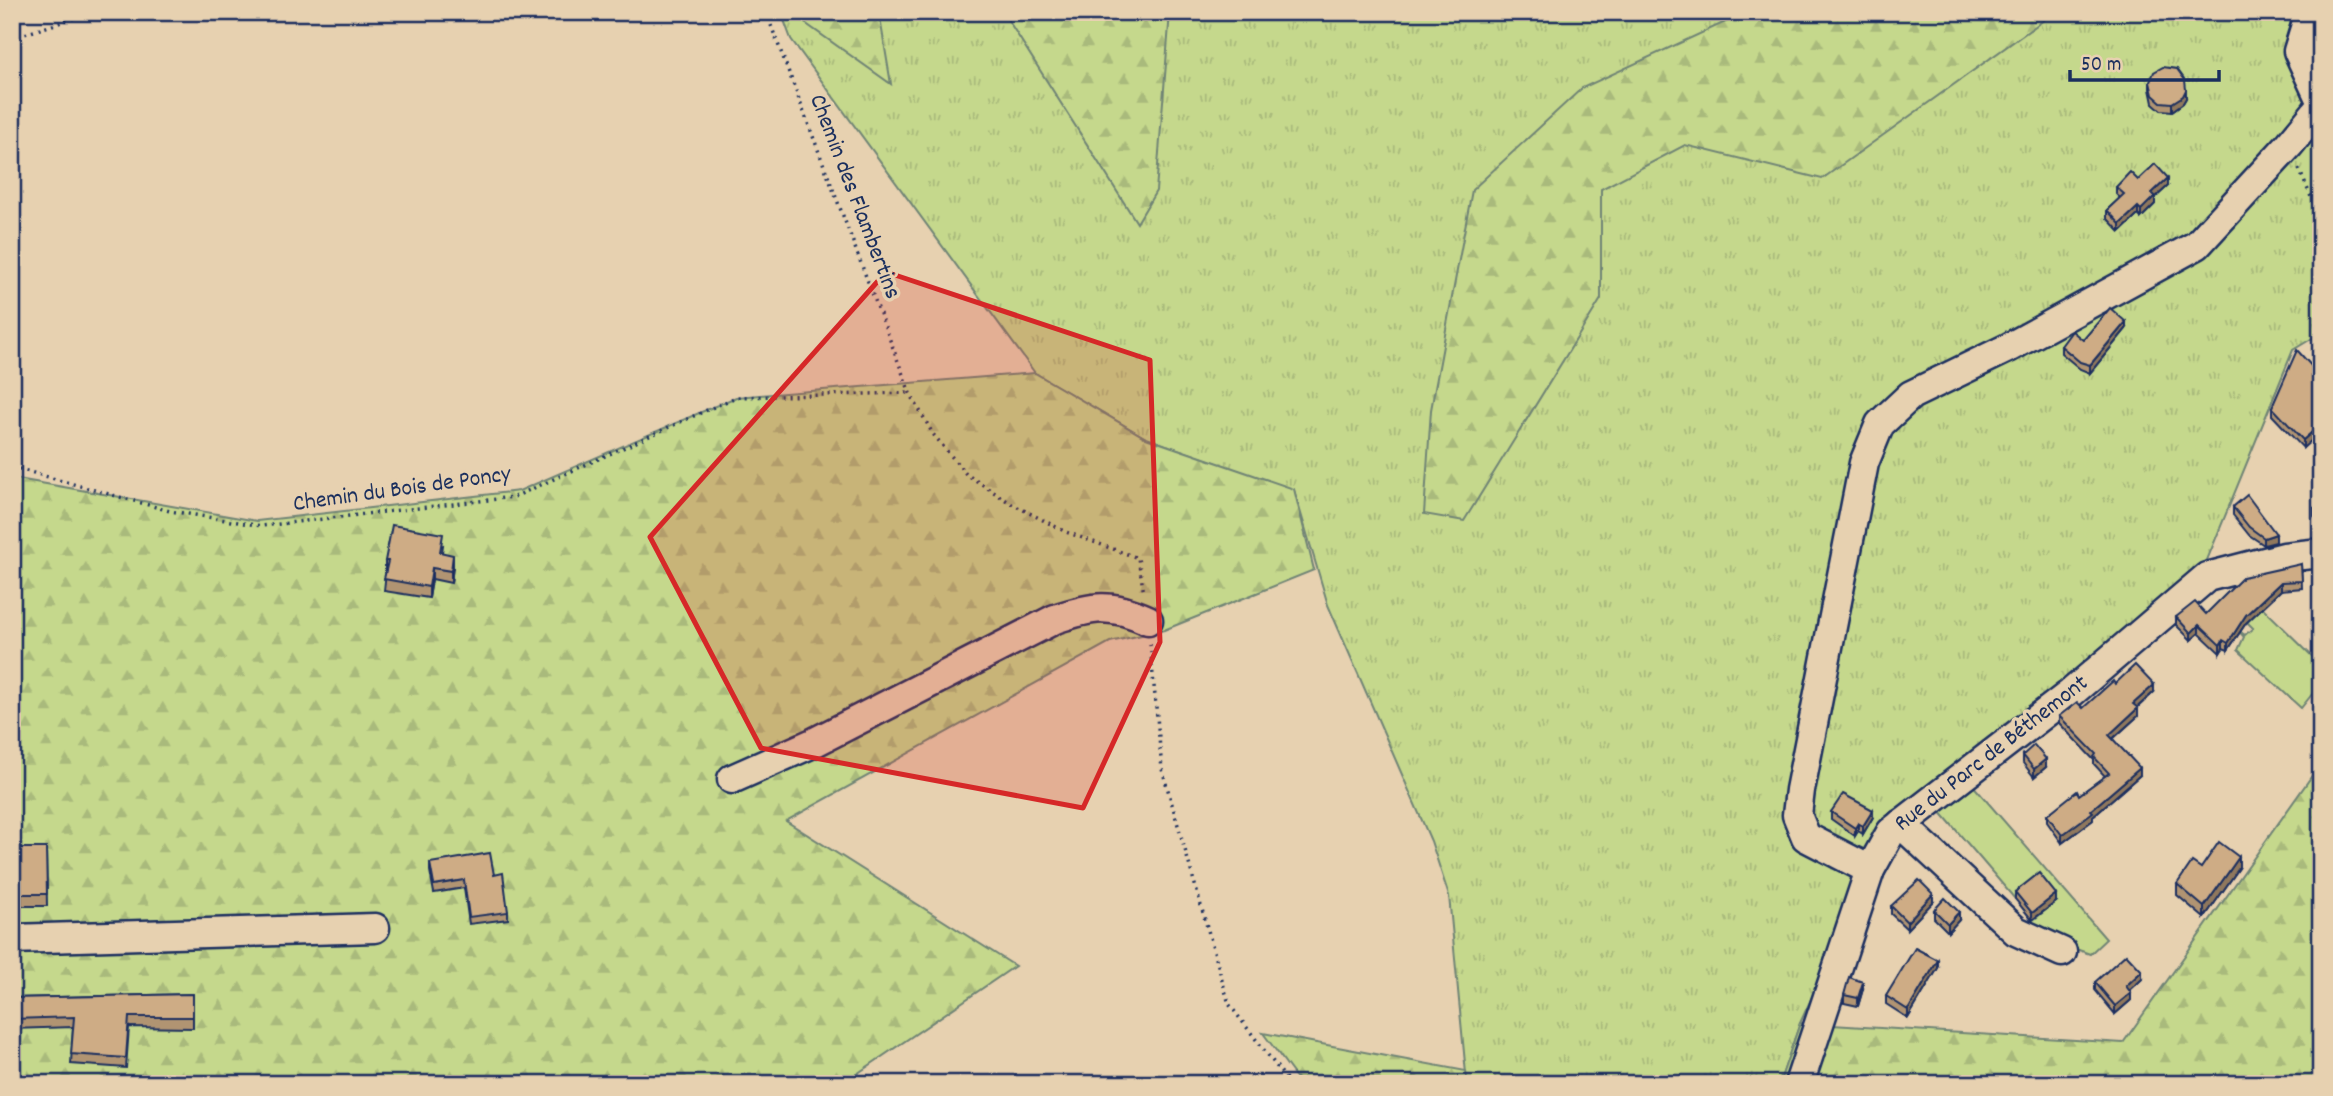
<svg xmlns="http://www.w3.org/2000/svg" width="2333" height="1096" viewBox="0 0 2333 1096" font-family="Dekko,sans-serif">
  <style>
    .grass { fill: url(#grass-tufts); stroke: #708475; stroke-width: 2 }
    .forest { fill: url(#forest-firs); stroke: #708475; stroke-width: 2 }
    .garden { fill: #c5d88c; stroke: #708475; stroke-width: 2 }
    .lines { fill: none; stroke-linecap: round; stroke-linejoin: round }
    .minor-casing { stroke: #1b2f5e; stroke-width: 33 }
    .path { stroke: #1b2f5e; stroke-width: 3.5; stroke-dasharray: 2 5; stroke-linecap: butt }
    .minor { stroke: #e7d1b0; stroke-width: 28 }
    .wall { fill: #b19472; stroke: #1b2f5e; stroke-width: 2 }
    .shaded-wall { fill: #90785d; stroke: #1b2f5e; stroke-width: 2 }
    .building { fill: #ceac85; stroke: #1b2f5e; stroke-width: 2 }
    .marked { fill: #d62828; fill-opacity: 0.2; stroke: #d62828; stroke-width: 5; stroke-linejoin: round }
    .labels { text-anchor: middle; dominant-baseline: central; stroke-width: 7; stroke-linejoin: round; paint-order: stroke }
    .street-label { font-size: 24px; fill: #1b2f5e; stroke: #e7d1b0 }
  </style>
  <defs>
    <pattern id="grass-tufts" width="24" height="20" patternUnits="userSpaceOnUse" patternTransform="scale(1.75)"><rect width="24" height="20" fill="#c5d88c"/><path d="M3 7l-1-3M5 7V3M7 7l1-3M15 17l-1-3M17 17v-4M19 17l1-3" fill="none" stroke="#a9ba7b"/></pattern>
    <pattern id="forest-firs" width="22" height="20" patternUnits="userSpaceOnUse" patternTransform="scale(1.75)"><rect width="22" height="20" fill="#c5d88c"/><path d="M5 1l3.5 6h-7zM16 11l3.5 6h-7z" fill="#a9ba7b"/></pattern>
  </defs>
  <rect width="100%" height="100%" fill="#e7d1b0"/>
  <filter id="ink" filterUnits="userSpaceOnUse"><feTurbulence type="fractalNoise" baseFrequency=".0143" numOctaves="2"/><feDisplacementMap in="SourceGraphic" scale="14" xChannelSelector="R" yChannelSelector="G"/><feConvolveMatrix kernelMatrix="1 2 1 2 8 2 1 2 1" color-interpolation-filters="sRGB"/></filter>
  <g filter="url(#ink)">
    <polygon class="grass" points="781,12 2321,12 2321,333 2293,350 2203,570 1892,822 1800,1023 1779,1084 1467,1084 1449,896 1431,841 1328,605 1294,490 1146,438 1035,373 791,39"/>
    <g class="forest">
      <polygon points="800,12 879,12 891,84 805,23"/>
      <polygon points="1003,12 1170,12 1156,191 1137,223"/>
      <polygon points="1747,12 2055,12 1822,179 1685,145 1601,189 1601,299 1464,521 1424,514 1431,410 1472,190 1582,88"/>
      <polygon points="1035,373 1146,438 1294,489 1314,570 1164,630 1110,642 786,821 1015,966 842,1084 12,1084 12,478 257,521 519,491 736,397"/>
      <polygon points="2321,763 2321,1084 1779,1084 1800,1023 2123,1043"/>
      <polygon points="1263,1033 1466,1071 1467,1084 1301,1084"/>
    </g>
    <g class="garden">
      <polygon points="2262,607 2321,665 2321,683 2301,708 2238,650 2244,637 2238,630 2245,635 2253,628 2247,622"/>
      <polygon points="1971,783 2106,939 2090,954 2045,938 2032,921 2056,902 2015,899 1939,810"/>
    </g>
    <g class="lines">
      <g class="minor-casing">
        <g id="minor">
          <polyline points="2310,12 2298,51 2321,101"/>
          <path d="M 732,779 L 813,743 L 1055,619 C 1093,606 1111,603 1148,620"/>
          <polyline points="1901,824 2016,931 2062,952"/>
          <polyline points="1870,870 1806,837 1797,815 1800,790 1864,463 1880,424 1911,395 2008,348 2197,245 2289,145 2321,106"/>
          <polyline points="12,939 375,928"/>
          <polyline points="1799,1084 1870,870 1891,832 2071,693 2207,577 2284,557 2321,553"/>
        </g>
      </g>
      <g class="path">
        <polyline points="766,12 910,393 933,434 966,474 1012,504 1066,532 1138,558 1144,594"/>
        <polyline points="12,38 93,12"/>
        <polyline points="2299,169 2320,218"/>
        <polyline points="12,467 170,511 262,526 514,497 736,397 910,393"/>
        <polyline points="1150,644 1162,769 1229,1004 1290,1084"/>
      </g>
      <use href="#minor" class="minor"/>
    </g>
    <g class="wall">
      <polygon points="2150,82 2186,98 2183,103 2172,111 2161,110 2153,103 2150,89"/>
      <polygon points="2138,180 2168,186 2155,198 2155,204 2141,218 2138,215 2120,232 2107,218 2107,210 2120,198 2116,194 2116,187"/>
      <polygon points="2126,329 2090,373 2080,369 2061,353 2061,346"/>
      <polygon points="2272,407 2320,422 2303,448 2272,415"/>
      <polygon points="2321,502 2321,526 2314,516 2314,508"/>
      <polygon points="2233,507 2276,542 2264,545 2249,535 2233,515"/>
      <polygon points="443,545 442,552 453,566 451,583 432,579 429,598 384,591 386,572 385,572 385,561"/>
      <polygon points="2301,564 2302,588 2281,590 2246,623 2228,650 2223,648 2220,653 2199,633 2191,640 2176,625 2176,617 2206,614"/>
      <polygon points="2115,684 2154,692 2137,708 2138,716 2113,739 2140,775 2093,816 2093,820 2062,843 2047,822 2047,815 2079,795 2105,776 2094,764 2094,760 2059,723 2059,716 2083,708"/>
      <polygon points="2023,755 2046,767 2034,777 2023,763"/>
      <polygon points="1831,812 1873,817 1863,834 1858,831 1855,836 1831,819"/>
      <polygon points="12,848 46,848 47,906 12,906"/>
      <polygon points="430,863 494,875 508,912 508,919 469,924 464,888 434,893 430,871"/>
      <polygon points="2201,868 2239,868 2204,918 2177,895 2177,884"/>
      <polygon points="2015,892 2056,902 2032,920 2015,899"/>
      <polygon points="1933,902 1907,929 1891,914 1891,906"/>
      <polygon points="1934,910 1959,920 1948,932 1934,918"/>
      <polygon points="1938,968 1908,1018 1886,1004 1886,996"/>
      <polygon points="2142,979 2130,990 2131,1000 2115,1014 2095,990 2095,982"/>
      <polygon points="1863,989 1858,1006 1844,1003 1844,995"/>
      <polygon points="193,994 193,1028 129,1027 126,1068 71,1064 73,1027 12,1029 12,998"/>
    </g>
    <g class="shaded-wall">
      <polygon points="2186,90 2186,98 2183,103 2172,111 2172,103"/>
      <polygon points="2168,178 2168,186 2155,198 2155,204 2141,218 2141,210 2152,193"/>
      <polygon points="2138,207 2138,215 2120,232 2120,224"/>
      <polygon points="2126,322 2126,329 2090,373 2090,365"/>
      <polygon points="2321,424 2321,432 2303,448 2303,440"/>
      <polygon points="2276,534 2276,542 2264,545 2264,538"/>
      <polygon points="453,555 453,566 451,583 451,571"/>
      <polygon points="432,568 432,579 429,598 429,587"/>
      <polygon points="2281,582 2281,590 2246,623 2228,650 2228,643 2246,615"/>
      <polygon points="2199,625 2199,633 2191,640 2191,633"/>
      <polygon points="2223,640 2223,648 2220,653 2220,645"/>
      <polygon points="2154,685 2154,692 2133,711 2133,704"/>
      <polygon points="2138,708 2138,716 2109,742 2109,735"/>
      <polygon points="2046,759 2046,767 2034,777 2034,769"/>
      <polygon points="2140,768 2140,775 2093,816 2093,820 2062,843 2062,835"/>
      <polygon points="1873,810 1873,817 1863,834 1863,826"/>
      <polygon points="1858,823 1858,831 1855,836 1855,828"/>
      <polygon points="2239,857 2239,868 2204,918 2204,907"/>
      <polygon points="1933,894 1933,902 1907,929 1907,922"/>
      <polygon points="2056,894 2056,902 2032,920 2032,913"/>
      <polygon points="1959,912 1959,920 1948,932 1948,924"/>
      <polygon points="1938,960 1938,968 1908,1018 1908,1010"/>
      <polygon points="2142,971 2142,979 2126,994 2126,986"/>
      <polygon points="1863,982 1863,989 1858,1006 1858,998"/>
      <polygon points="2131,993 2131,1000 2115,1014 2115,1006"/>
    </g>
    <g class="building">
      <polygon points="2163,67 2177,69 2185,80 2186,90 2183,96 2172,103 2161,102 2153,95 2150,82 2154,72"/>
      <polygon points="2155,164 2168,178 2152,193 2155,196 2141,210 2138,207 2120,224 2107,210 2124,194 2116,187 2130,172 2138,180"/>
      <polygon points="2110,308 2126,322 2090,365 2080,362 2061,346 2072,331 2083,340"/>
      <polygon points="2297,350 2315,370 2319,366 2321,367 2321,414 2316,418 2321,424 2303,440 2272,407"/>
      <polygon points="2247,495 2276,534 2264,538 2249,527 2233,507"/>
      <polygon points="2321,502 2321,518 2314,508"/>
      <polygon points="392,525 443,534 440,552 453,555 451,571 432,568 429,587 384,579 388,561 385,561"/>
      <polygon points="2301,564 2302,581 2281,582 2246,615 2228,643 2223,640 2220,645 2199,625 2191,633 2176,617 2195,602 2206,614 2243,577"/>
      <polygon points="2135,665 2154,685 2133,704 2138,708 2109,735 2140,768 2091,810 2093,812 2062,835 2047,815 2077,791 2079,795 2109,773 2094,757 2096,754 2059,716 2077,702 2083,708 2113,681 2115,684"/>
      <polygon points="2034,745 2046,759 2034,769 2023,755"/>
      <polygon points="1843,794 1873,810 1863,826 1858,823 1855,828 1831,812"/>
      <polygon points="2219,842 2239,857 2204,907 2177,884 2192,862 2201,868"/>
      <polygon points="12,848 46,848 47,894 12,894"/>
      <polygon points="490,853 494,875 503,873 508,912 469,917 464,880 434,885 430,863"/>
      <polygon points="2039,873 2056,894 2032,913 2015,892"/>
      <polygon points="1919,880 1933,894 1907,922 1891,906"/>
      <polygon points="1945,898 1959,912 1948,924 1934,910"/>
      <polygon points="1915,948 1938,960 1908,1010 1886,996"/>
      <polygon points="2126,954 2142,971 2126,986 2131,993 2115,1006 2095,982"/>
      <polygon points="1849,977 1863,982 1858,998 1844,995"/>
      <polygon points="193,994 193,1017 129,1017 126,1058 71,1054 74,1017 12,1019 12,998"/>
    </g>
  </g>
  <path class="marked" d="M 886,272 L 1150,360 L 1160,642 L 1083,808 L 761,748 L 650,537 Z"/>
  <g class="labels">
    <g class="street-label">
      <text transform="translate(854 197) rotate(69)">Chemin des Flambertins</text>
      <text transform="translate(402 490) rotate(-8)">Chemin du Bois de Poncy</text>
      <text transform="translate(1992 754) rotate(-38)">Rue du Parc de Béthemont</text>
    </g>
  </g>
  <rect width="2333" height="1096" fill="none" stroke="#e7d1b0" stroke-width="42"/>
  <rect x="21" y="21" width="2291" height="1054" fill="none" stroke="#1b2f5e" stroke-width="2.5" filter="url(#ink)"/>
  <path d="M2070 70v10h149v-10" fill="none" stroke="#1b2f5e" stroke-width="3.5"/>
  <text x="2081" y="70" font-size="21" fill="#1b2f5e" stroke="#e7d1b0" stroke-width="5" paint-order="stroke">50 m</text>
</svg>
